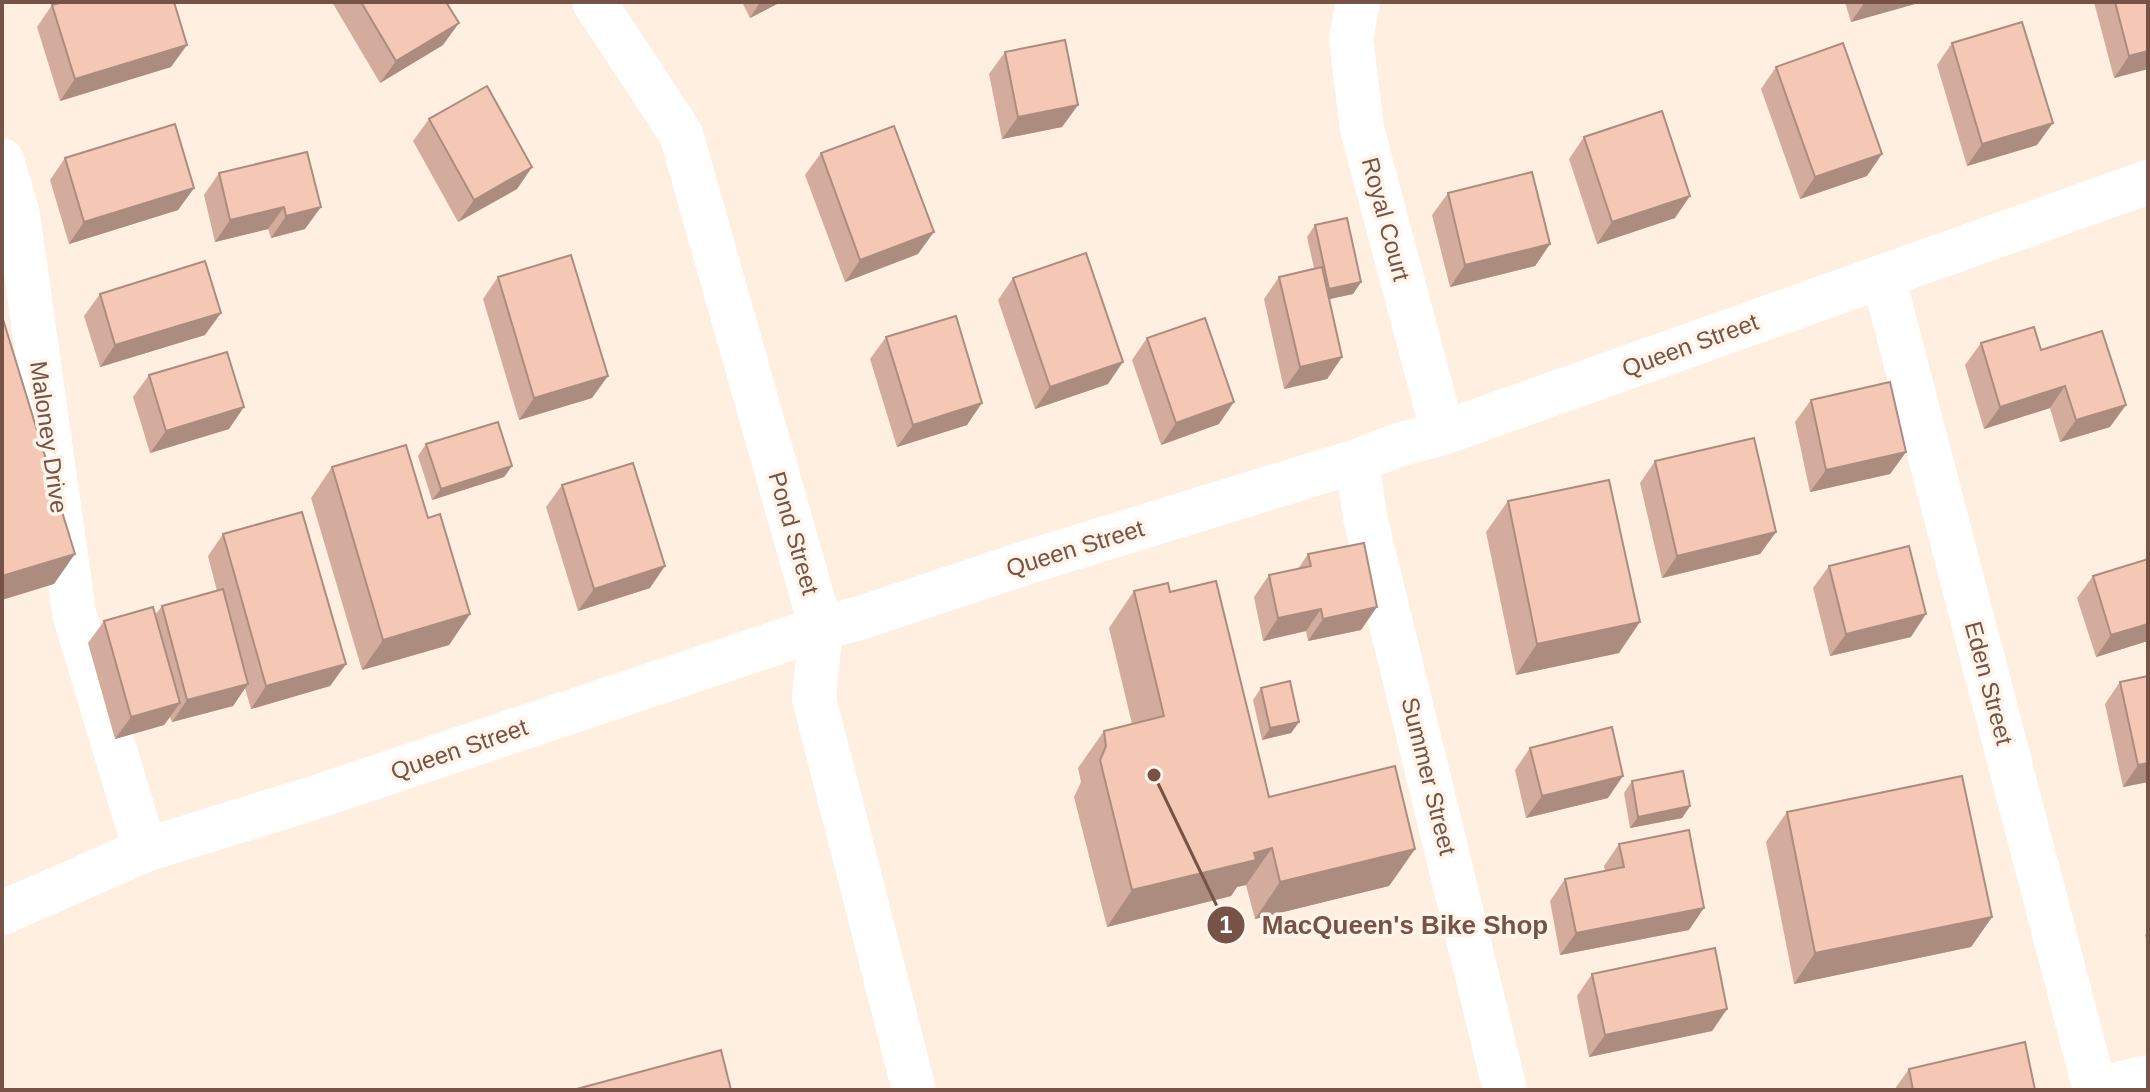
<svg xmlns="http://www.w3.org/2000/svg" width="2150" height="1092" viewBox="0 0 2150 1092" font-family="Helvetica,sans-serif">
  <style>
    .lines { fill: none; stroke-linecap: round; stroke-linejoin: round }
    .street { stroke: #fff; stroke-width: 44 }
    .secondary { stroke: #fff; stroke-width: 44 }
    .wall { fill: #d3ac9d }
    .shaded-wall { fill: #ac8c7f }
    .building { fill: #f5c8b6; stroke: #ac8c7f; stroke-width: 2 }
    .labels { text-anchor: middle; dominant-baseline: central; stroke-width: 7; stroke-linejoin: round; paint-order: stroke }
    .street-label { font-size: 24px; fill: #775246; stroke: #fff4e9 }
    .leader { fill: none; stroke: #775246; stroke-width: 3 }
    .callout-dot { fill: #775246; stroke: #fff4e9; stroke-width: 3 }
    .mark-label { font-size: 24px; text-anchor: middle; font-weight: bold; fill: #fff }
    .callout-label { font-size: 26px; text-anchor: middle; font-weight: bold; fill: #775246; stroke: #fff4e9; stroke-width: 7; stroke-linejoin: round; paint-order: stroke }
  </style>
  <rect width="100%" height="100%" fill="#feefe1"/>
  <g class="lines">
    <g class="street">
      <polyline points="594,2 681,134 821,628 814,698 914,1090"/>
      <polyline points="1358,2 1351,39 1362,129 1443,433"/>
      <polyline points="2,160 18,215 74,613 145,850"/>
      <polyline points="1883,276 2095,1090"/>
      <polyline points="1357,461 1365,517 1505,1090"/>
      <polyline points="2095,1089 2148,1077"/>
    </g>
    <polyline class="secondary" points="2,913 145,850 310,799 821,628 860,618 1025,563 1357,461 1398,445 1443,433 2148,182"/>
  </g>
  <g class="wall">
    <polygon points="332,2 446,2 443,45 380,83"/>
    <polygon points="742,2 781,2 750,18"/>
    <polygon points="1845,2 1922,2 1851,22"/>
    <polygon points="2094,2 2148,2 2148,69 2114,78"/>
    <polygon points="52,5 171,67 60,101 37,27"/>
    <polygon points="1952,43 2037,145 1967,166 1937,65"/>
    <polygon points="1005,52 1078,105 1062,127 1002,139 989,74"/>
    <polygon points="1776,67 1867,176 1800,199 1761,89"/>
    <polygon points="429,119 532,167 517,189 458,222 413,141"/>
    <polygon points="1584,137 1675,218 1597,244 1569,159"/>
    <polygon points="307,152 305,229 271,238 268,229 215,242 204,195 219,173"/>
    <polygon points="821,153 918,254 845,282 805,175"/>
    <polygon points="65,158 194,188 178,210 69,244 50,180"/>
    <polygon points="1448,193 1550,244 1535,266 1450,287 1432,215"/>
    <polygon points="1315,225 1361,282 1353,294 1329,299 1342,357 1327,379 1284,389 1264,299 1279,277 1314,268 1307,237"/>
    <polygon points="498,277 592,398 519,420 483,299"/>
    <polygon points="1013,278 1108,384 1035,409 998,300"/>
    <polygon points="100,294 205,335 100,367 84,316"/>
    <polygon points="886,337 967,425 897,447 870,359"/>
    <polygon points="1147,338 1219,424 1161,445 1132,360"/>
    <polygon points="1981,343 2041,350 2110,427 2060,442 2050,408 1984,429 1965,365"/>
    <polygon points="149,375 229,429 150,453 133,397"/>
    <polygon points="1811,400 1906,452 1890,474 1810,492 1795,422"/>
    <polygon points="426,444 512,466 504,477 432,500 418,456"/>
    <polygon points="1655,461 1776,532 1760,554 1662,578 1640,483"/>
    <polygon points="332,467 428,518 470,614 449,645 362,670 311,498"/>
    <polygon points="562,485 650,588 578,611 546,507"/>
    <polygon points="1508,501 1619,653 1516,675 1486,532"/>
    <polygon points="223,534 346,664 330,686 251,709 245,688 233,706 172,722 170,717 164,725 115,739 88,643 104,621 155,615 162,606 217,591 208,556"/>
    <polygon points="1308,554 1361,630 1308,641 1306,631 1263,641 1254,597 1269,575 1298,569"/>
    <polygon points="2148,559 2148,641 2096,657 2077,598 2093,576"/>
    <polygon points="1829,566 1911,637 1830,656 1813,588"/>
    <polygon points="1134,591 1170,592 1269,797 1415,849 1389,886 1255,919 1246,885 1237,887 1231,896 1107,927 1074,797 1081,782 1078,768 1104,731 1132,724 1109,628"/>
    <polygon points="2148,676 2148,782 2123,787 2105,704 2120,682"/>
    <polygon points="1261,688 1299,722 1291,733 1262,740 1253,700"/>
    <polygon points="1530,748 1608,798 1526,818 1515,770"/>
    <polygon points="1632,781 1690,806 1682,818 1630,828 1624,793"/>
    <polygon points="1787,812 1992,917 1971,947 1794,984 1766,842"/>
    <polygon points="1619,844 1689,930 1560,955 1550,901 1565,879 1605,871 1604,866"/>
    <polygon points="2148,931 2148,945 2145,935"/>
    <polygon points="1592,974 1727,1009 1712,1031 1589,1057 1577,996"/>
    <polygon points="1909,1069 2035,1090 1894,1090"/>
  </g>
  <g class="shaded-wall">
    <polygon points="760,2 781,2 750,18"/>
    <polygon points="1865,2 1922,2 1851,22"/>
    <polygon points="459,23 443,45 380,83 396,61"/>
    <polygon points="187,45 171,67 60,101 75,79"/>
    <polygon points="2148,51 2148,69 2114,78 2129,56"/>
    <polygon points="1078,105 1062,127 1002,139 1018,117"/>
    <polygon points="2053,123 2037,145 1967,166 1982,144"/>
    <polygon points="1882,154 1867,176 1800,199 1815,177"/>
    <polygon points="532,167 517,189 458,222 474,200"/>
    <polygon points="194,188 178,210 69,244 84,222"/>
    <polygon points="1690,196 1675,218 1597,244 1612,222"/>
    <polygon points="284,207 268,229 215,242 230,220"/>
    <polygon points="321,207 305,229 271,238 286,216"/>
    <polygon points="934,232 918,254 845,282 860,260"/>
    <polygon points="1550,244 1535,266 1450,287 1465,265"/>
    <polygon points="1361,282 1353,294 1321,301 1329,289"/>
    <polygon points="221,313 205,335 100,367 115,345"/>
    <polygon points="1342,357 1327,379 1284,389 1300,367"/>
    <polygon points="1123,362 1108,384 1035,409 1050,387"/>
    <polygon points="608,376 592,398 519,420 534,398"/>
    <polygon points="2065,386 2050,408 1984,429 2000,407"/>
    <polygon points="1234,402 1219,424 1161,445 1176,423"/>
    <polygon points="982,403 967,425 897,447 913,425"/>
    <polygon points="2126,405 2110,427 2060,442 2076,420"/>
    <polygon points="244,407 229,429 150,453 166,431"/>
    <polygon points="1906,452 1890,474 1810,492 1826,470"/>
    <polygon points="512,466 504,477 432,500 441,489"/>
    <polygon points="1776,532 1760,554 1662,578 1677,556"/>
    <polygon points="75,554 54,584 2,600 2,576"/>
    <polygon points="665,566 650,588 578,611 594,589"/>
    <polygon points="1377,607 1361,630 1308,641 1323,619"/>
    <polygon points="1321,609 1306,631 1263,641 1278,618"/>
    <polygon points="470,614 449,645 362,670 383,640"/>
    <polygon points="1926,614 1911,637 1830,656 1846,634"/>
    <polygon points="1640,622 1619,653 1516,675 1537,644"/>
    <polygon points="2148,624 2148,641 2096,657 2111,635"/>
    <polygon points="346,664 330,686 251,709 266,686"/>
    <polygon points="248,684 233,706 172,722 187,700"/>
    <polygon points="180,703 164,725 115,739 131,717"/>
    <polygon points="1299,722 1291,733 1262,740 1270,728"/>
    <polygon points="2148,763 2148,782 2123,787 2138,765"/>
    <polygon points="1623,776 1608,798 1526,818 1542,796"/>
    <polygon points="1690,806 1682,818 1630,828 1638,817"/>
    <polygon points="1272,848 1246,885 1237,887 1231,896 1107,927 1132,890"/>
    <polygon points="1415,849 1389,886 1255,919 1280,882"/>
    <polygon points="1704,908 1689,930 1560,955 1576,933"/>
    <polygon points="1992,917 1971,947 1794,984 1815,953"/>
    <polygon points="1727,1009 1712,1031 1589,1057 1605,1035"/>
  </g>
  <g class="building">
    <polygon points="63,2 174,2 187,45 75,79 52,5"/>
    <polygon points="361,2 446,2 459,23 396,61"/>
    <polygon points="2115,2 2148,2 2148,51 2129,56"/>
    <polygon points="2022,22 2053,123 1982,144 1952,43"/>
    <polygon points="1065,40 1078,105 1018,117 1005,52"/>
    <polygon points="1843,43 1882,154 1815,177 1776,67"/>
    <polygon points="487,86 532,167 474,200 429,119"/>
    <polygon points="1662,111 1690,196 1612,222 1584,137"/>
    <polygon points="175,124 194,188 84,222 65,158"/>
    <polygon points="894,126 934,232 860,260 821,153"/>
    <polygon points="307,152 321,207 286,216 284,207 230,220 219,173"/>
    <polygon points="1532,172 1550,244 1465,265 1448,193"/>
    <polygon points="1347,218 1361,282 1329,289 1315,225"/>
    <polygon points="1086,253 1123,362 1050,387 1013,278"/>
    <polygon points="571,255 608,376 534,398 498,277"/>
    <polygon points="205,261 221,313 115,345 100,294"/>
    <polygon points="1322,267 1342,357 1300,367 1279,277"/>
    <polygon points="2,316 75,554 2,576"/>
    <polygon points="956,316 982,403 913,425 886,337"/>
    <polygon points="1205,318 1234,402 1176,423 1147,338"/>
    <polygon points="2034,327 2041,350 2102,331 2126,405 2076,420 2065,386 2000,407 1981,343"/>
    <polygon points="227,352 244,407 166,431 149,375"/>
    <polygon points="1890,382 1906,452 1826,470 1811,400"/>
    <polygon points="498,422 512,466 441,489 426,444"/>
    <polygon points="1754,438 1776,532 1677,556 1655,461"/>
    <polygon points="406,445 428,518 440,514 470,614 383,640 332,467"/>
    <polygon points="633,463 665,566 594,589 562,485"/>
    <polygon points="1609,480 1640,622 1537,644 1508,501"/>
    <polygon points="302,512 346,664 266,686 223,534"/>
    <polygon points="1364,543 1377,607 1323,619 1321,609 1278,618 1269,575 1311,566 1308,554"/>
    <polygon points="1909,546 1926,614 1846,634 1829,566"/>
    <polygon points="2148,559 2148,624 2111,635 2093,576"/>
    <polygon points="1216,581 1269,797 1395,766 1415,849 1280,882 1272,848 1254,853 1256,860 1132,890 1100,760 1106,746 1104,731 1164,716 1134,591 1168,583 1170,592"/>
    <polygon points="223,589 248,684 187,700 162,606"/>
    <polygon points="153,607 180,703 131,717 104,621"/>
    <polygon points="2148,676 2148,763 2138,765 2120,682"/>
    <polygon points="1290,681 1299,722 1270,728 1261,688"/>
    <polygon points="1612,727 1623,776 1542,796 1530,748"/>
    <polygon points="1683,771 1690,806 1638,817 1632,781"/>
    <polygon points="1962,776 1992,917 1815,953 1787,812"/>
    <polygon points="1689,830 1704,908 1576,933 1565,879 1624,867 1619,844"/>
    <polygon points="1715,948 1727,1009 1605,1035 1592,974"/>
    <polygon points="2025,1042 2035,1090 1913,1090 1909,1069"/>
    <polygon points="721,1050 731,1090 573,1090"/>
  </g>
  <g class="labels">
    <g class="street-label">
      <text transform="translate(1386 219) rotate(75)">Royal Court</text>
      <text transform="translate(1690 345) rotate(-20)">Queen Street</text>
      <text transform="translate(49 437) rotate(82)">Maloney Drive</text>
      <text transform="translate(794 533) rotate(74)">Pond Street</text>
      <text transform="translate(1075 548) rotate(-17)">Queen Street</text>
      <text transform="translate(1989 683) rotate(75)">Eden Street</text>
      <text transform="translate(459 749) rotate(-19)">Queen Street</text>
      <text transform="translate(1429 776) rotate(76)">Summer Street</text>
    </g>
  </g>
  <path class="leader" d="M1154 775L1226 925"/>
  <g class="callout-dot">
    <circle cx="1154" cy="775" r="8"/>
    <circle cx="1226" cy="925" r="20"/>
  </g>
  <g class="mark-label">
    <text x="1226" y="933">1</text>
  </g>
  <g class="callout-label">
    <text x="1405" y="934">MacQueen's Bike Shop</text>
  </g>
  <rect width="2150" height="1092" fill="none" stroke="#775246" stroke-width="8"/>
</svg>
